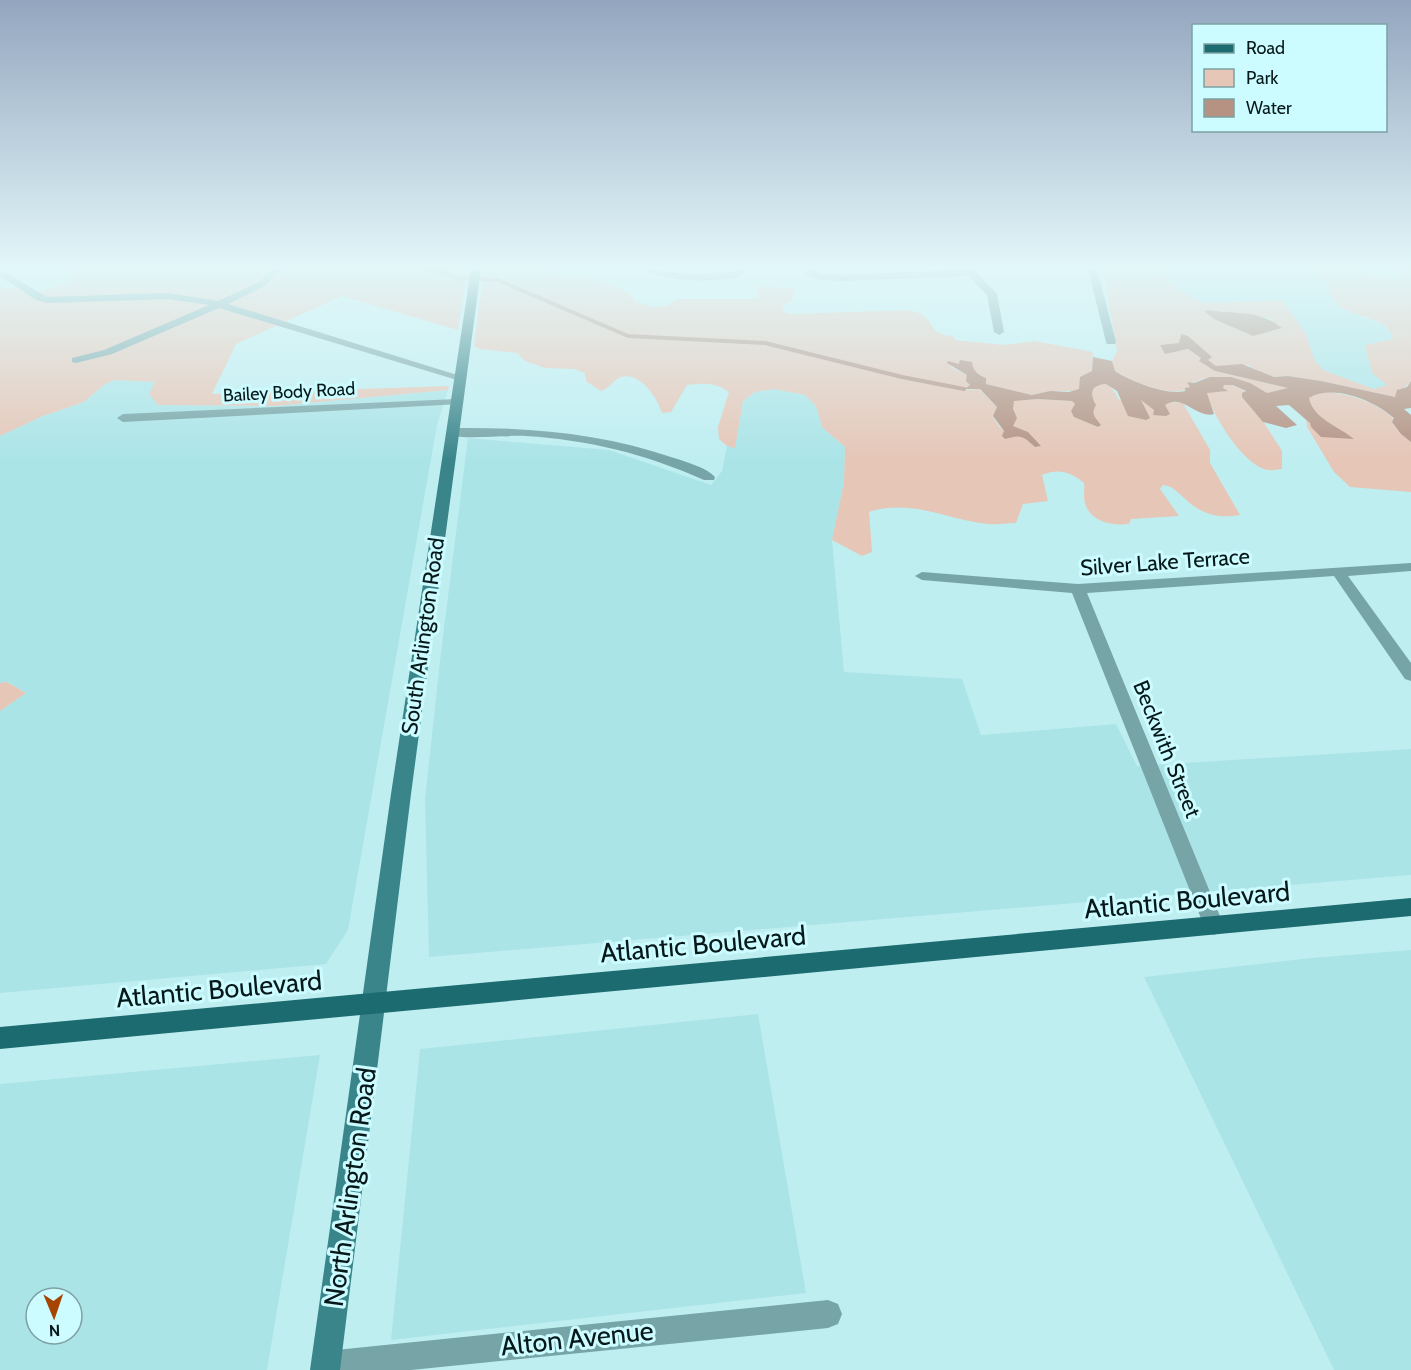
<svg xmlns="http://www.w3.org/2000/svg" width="1411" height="1370" viewBox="0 0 1411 1370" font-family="Cabin,sans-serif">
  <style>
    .built { fill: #abe4e7; fill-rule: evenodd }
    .green { fill: #e6c6b7; fill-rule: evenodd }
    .water { fill: #b59282 }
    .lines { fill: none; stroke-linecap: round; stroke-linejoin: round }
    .stream { stroke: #b59282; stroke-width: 4 }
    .street { fill: #77a4a7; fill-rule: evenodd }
    .secondary { fill: #3a858a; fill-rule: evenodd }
    .primary { fill: #1b6b70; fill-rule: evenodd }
    .labels { text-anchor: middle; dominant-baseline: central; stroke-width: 6; stroke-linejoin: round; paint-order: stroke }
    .far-street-label { font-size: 18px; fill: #06181a; stroke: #ccfcff }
    .street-label { font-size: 22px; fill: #06181a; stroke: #ccfcff }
    .near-street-label { font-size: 27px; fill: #06181a; stroke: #ccfcff }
  </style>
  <rect width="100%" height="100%" fill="#bfeef1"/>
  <g class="built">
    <polygon points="1163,269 1310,269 1323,277 1336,304 1349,312 1381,323 1391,333 1393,339 1365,346 1387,386 1373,389 1323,370 1314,359 1306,334 1238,301 1205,303 1182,292 1169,280"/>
    <polygon points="115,380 156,382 150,394 158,405 275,406 448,390 437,425 348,930 326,964 0,993 0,711 26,693 8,682 0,683 0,436 43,416 84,402 105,384"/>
    <polygon points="774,389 805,395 816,406 822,427 845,447 844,482 832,540 844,672 962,679 981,735 1116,724 1137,766 1411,749 1411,875 429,957 425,799 441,652 468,438 609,450 711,485 722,471 727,446 735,447 743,401 755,392"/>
    <polygon points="1411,950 1411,1370 1334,1370 1144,977 1311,958"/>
    <polygon points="758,1014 806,1293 391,1340 420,1049"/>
    <path d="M 320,1055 L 267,1370 L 0,1370 L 0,1084 ZM 36,1298 L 72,1298 L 72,1334 L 36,1334 Z"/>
  </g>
  <g class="green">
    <polygon points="77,269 467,269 458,330 342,296 236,344 212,394 449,386 448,390 275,406 158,405 149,394 155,382 115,380 105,384 84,402 43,416 0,436 0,287 38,292 69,283"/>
    <path d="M 484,269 L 544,269 L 576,279 L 591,276 L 629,293 L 635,302 L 652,307 L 667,306 L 678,299 L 752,299 L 760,297 L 756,291 L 758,286 L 795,289 L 791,301 L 783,305 L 784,312 L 790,314 L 906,310 C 941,314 922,335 953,336 L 955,340 L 1004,345 L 1034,341 L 1089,351 L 1093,353 L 1092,371 L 1088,373 L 1079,389 L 1075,391 L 1050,391 L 1032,395 L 986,384 L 972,367 L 953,363 L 951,367 L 967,375 L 970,385 L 965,388 L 967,390 L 979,389 L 997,407 L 993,416 C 996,424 1004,431 1010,438 L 1013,435 L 1023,437 L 1035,447 L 1041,446 L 1028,432 L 1012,426 L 1013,400 L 1038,399 L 1072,401 L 1075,404 L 1074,417 L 1098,427 L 1100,423 L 1094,419 C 1093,410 1088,396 1093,388 C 1101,374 1116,390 1118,399 L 1146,411 L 1140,400 L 1143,400 L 1155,410 L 1153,415 L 1169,402 L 1183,403 L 1210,450 L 1210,463 L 1240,515 C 1216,519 1201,514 1183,497 C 1175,490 1174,487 1163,485 L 1160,489 L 1179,516 L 1131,519 L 1129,524 C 1112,526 1090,522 1085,503 C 1083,497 1085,489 1084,483 C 1071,472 1058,468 1042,475 L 1048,501 L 1023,504 L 1016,523 C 1007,523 997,525 988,524 C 948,520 910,498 869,512 L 872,552 L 862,556 L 832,540 L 844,482 L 845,447 L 822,427 L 816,406 L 805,395 L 774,389 L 755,392 L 743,401 L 735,448 L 727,446 L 719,439 L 718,427 L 729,392 C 715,382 704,383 687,385 L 671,412 L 662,413 C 658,398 639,371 621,377 C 613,380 610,388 601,391 L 586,381 L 585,373 L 574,369 L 545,368 L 525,361 L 517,353 L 480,349 L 474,346 Z"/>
    <path d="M 1103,269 L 1163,269 L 1169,280 L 1182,292 L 1205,303 L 1282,300 L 1306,334 L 1314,359 L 1323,370 L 1374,389 L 1387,385 L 1372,373 L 1365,345 L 1393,339 C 1388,316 1354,318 1338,305 C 1330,298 1330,284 1322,276 C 1318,273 1313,271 1310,269 L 1357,269 L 1376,277 L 1398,280 L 1405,269 L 1411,269 L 1411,381 L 1395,397 L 1321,381 L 1288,376 L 1274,377 L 1263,374 L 1248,365 L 1216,366 L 1208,360 L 1212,357 L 1188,336 L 1181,334 L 1180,351 L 1188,349 L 1201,358 L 1215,371 L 1289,388 L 1267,393 C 1247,381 1226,373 1202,379 C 1196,381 1194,383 1188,383 L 1190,387 C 1175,400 1130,381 1115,371 L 1112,361 L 1117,351 ZM 1209,310 L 1269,318 L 1282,328 L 1253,336 L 1214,319 Z"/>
    <path d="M 1223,385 L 1233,385 L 1246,392 L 1243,397 L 1259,415 L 1282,451 L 1282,469 C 1278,469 1273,471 1269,470 C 1245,468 1211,414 1207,392 L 1223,392 Z"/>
    <path d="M 1323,392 C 1348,393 1376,402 1394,419 L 1392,422 L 1401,434 L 1411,442 L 1411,492 L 1350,487 L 1334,472 L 1307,427 L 1306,419 L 1319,434 L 1354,438 C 1337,430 1313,417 1309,398 Z"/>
    <polygon points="7,682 26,693 0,711 0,683"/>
  </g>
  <g class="water">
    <path d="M 1209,310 C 1237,315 1258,309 1282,328 L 1253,336 L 1214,319 L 1204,311 Z"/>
    <path d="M 1181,334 L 1188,336 L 1212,357 L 1208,360 L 1216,366 L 1242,364 L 1274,377 L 1288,376 L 1321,381 L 1395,397 L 1397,390 L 1407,387 L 1411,381 L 1411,408 L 1404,409 L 1411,415 L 1411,442 L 1401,434 L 1392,422 L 1394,418 C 1375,401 1333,383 1309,398 C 1313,419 1340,427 1354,439 L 1321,437 L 1311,427 L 1310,423 L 1289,405 L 1276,406 L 1297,425 L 1286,428 L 1263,422 L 1242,397 L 1242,393 L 1246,391 L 1233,385 L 1224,385 L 1223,388 L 1228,391 L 1207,393 L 1214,414 C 1196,419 1183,393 1165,405 L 1170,414 L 1166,416 L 1153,415 L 1154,410 L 1141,400 L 1150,418 L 1146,420 L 1128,416 L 1117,391 L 1106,384 C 1091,385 1089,393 1096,405 C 1090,415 1096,418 1101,425 L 1098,427 L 1074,417 L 1071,411 L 1075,404 L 1072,401 L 1038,399 L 1014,401 L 1013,409 L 1017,418 L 1013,426 L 1028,432 L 1041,446 L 1035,447 C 1023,436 1021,434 1005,439 L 1002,436 L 1004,431 L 993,416 L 997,407 L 980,389 L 964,389 L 970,385 L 966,381 L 967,375 L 947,363 L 948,361 L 959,364 L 960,360 L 972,362 C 972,370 979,376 986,378 L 986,384 L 1032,395 L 1050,391 L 1069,392 L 1079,389 L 1080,377 L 1092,371 L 1093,357 L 1112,361 L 1115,371 C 1130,381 1167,396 1185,391 L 1185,388 L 1190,387 L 1187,382 L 1194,383 L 1210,377 L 1231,377 L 1250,383 L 1267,393 L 1288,388 L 1215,371 L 1199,361 L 1201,358 L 1188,349 L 1165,354 L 1160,345 L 1179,343 Z"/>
  </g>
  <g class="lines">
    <polyline class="stream" points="431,269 457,278 498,280 628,336 765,343 902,377 964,389"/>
    <g class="street">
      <polygon points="0,269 47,297 168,293 218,301 259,282 272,269 281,269 265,286 228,304 467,378 461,381 457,380 219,308 112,354 76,363 72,362 72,358 104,350 209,305 168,299 47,303 36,300 0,276"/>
      <path d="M 642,269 L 690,274 L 733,272 L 735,269 L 743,269 L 744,274 C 728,285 658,281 642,269 Z"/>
      <polygon points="806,269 814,269 814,272 842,275 973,269 997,294 1004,332 999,335 994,332 987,295 969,276 842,281 821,280 806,275"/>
      <polygon points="1088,269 1097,269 1116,342 1115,344 1107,344 1106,342"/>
      <polygon points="457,399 463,402 461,404 123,422 117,418 123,414"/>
      <path d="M 452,428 C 529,427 601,433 674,458 C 687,462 707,468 715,477 L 714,480 L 704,480 C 646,454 589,440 526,436 C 503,435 469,440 448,435 L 448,429 Z"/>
      <polygon points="1411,563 1411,571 1348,576 1411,663 1411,681 1405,679 1334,576 1087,593 1224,926 1221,932 1214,935 1207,932 1204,926 1072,593 922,580 915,576 922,572 1078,584"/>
      <polygon points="828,1300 838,1304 842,1314 838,1324 828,1328 411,1370 314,1370 312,1365 316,1355 326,1351"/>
    </g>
    <polygon class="secondary" points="471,269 481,269 411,794 340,1370 310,1370 391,794"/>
    <polygon class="primary" points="1411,898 1411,916 0,1049 0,1027"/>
  </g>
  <linearGradient id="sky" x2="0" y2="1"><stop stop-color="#93a6bf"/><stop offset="0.58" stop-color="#e2f7f9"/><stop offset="1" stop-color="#e2f7f9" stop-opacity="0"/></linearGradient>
  <rect width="1411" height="460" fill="url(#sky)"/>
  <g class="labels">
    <g class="far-street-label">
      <text transform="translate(289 392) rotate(-3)">Bailey Body Road</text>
    </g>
    <g class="street-label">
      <text transform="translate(1165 562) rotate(-4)">Silver Lake Terrace</text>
      <text transform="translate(423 636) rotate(-82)">South Arlington Road</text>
      <text transform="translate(1167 749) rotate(68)">Beckwith Street</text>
    </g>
    <g class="near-street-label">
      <text transform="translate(1187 900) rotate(-5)">Atlantic Boulevard</text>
      <text transform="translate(703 944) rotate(-5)">Atlantic Boulevard</text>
      <text transform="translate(219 989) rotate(-5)">Atlantic Boulevard</text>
      <text transform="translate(350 1187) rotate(-82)">North Arlington Road</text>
      <text transform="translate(577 1338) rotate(-6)">Alton Avenue</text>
    </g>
  </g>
  <rect x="1192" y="24" width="195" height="108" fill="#ccfcff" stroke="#7da1a3" stroke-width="1.5"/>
  <rect x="1204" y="44" width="30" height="9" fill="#1b6b70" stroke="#7da1a3" stroke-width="1.5"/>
  <text x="1246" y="54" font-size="18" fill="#06181a">Road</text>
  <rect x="1204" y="69" width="30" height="18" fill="#e6c6b7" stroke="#7da1a3" stroke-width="1.5"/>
  <text x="1246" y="84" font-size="18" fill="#06181a">Park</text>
  <rect x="1204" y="99" width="30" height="18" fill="#b59282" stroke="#7da1a3" stroke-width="1.5"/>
  <text x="1246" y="114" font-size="18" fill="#06181a">Water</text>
  <g transform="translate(54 1316) rotate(178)"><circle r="28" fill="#ccfcff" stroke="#7da1a3" stroke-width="1.5"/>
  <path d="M0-4.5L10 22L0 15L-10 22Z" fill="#a64402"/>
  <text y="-9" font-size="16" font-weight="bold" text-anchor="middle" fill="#06181a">N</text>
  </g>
</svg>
